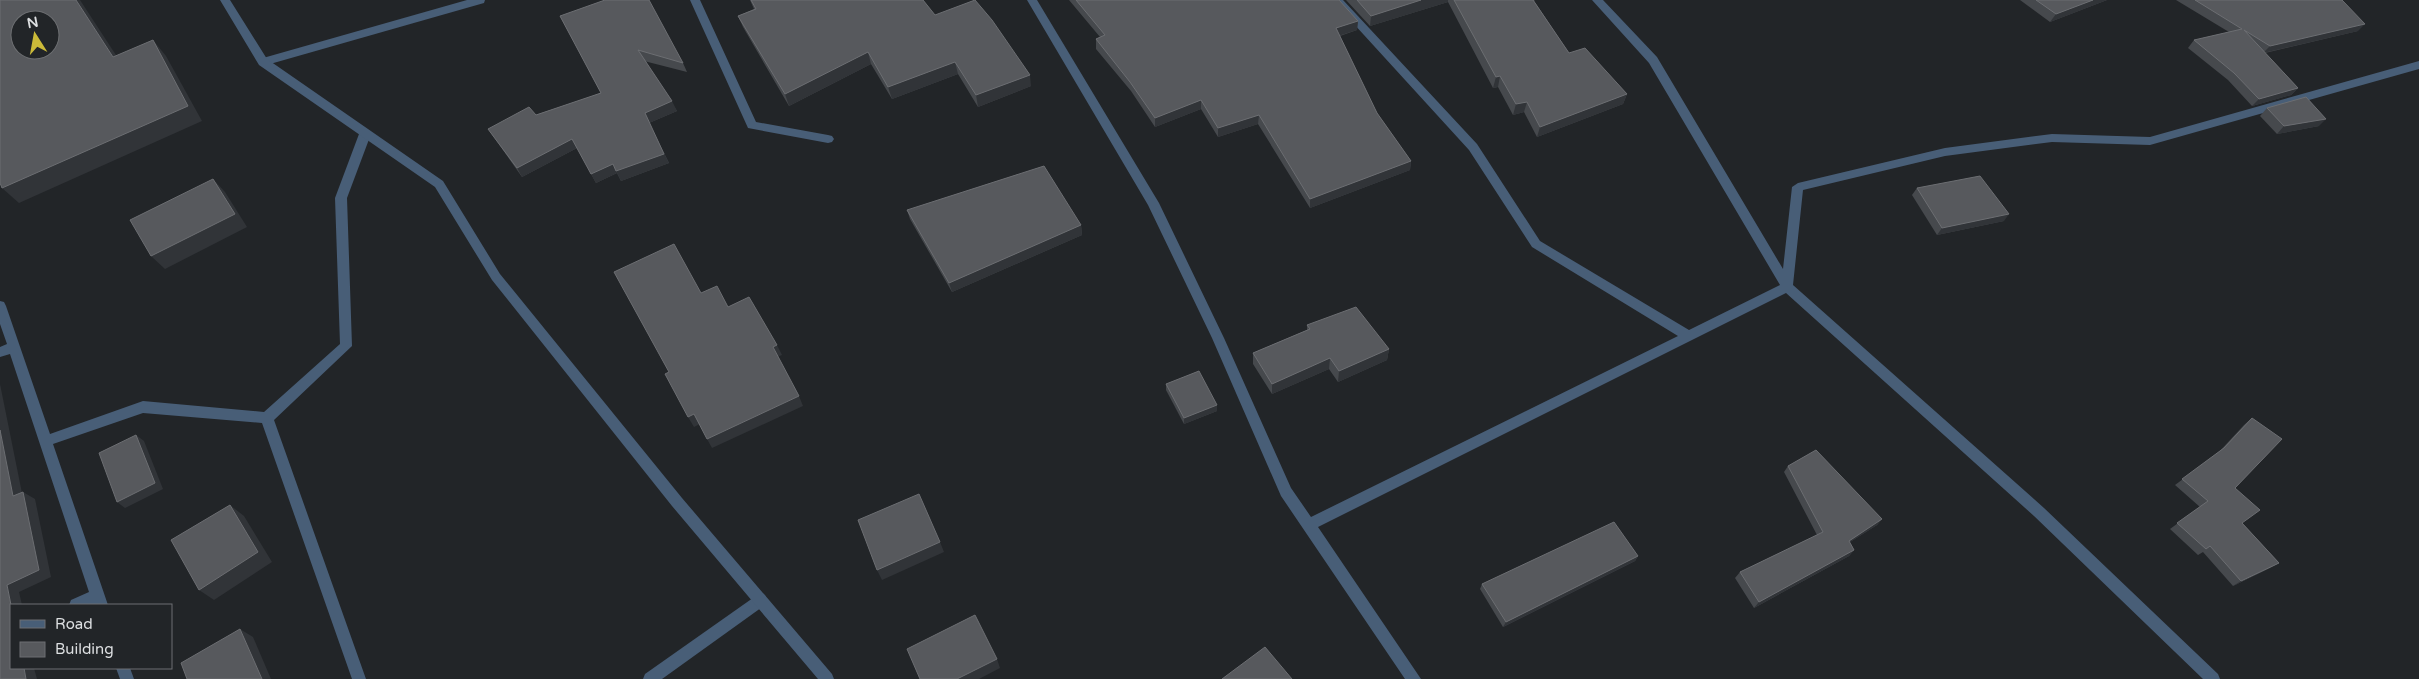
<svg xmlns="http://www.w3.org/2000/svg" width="2419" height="679" viewBox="0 0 2419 679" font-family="'Varela Round',sans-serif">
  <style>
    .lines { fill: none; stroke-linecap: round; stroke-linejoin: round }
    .minor { fill: #485e77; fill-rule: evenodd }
    .tertiary { fill: #485e77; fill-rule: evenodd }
    .wall { fill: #46494d }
    .shaded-wall { fill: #313438 }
    .building { fill: #57595d; stroke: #6c6e72; fill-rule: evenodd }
  </style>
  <rect width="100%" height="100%" fill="#222528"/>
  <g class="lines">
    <g class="minor">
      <polygon points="467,0 485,0 484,3 263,66 258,62 263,58"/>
      <polygon points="690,0 700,0 756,122 828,135 832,136 834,139 832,142 828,143 748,128"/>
      <polygon points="1027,0 1037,0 1159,203 1224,338 1291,488 1311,517 1678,336 1532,247 1469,150 1332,0 1343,0 1477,144 1540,241 1689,330 1780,285 1649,63 1592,0 1603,0 1657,57 1783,269 1792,187 1798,183 1945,148 2052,134 2150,137 2419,61 2419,69 2150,145 2052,142 1945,156 1803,190 1793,285 2044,508 2218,674 2220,679 2203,679 2034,516 1786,293 1318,527 1421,679 1405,679 1281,496 1212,338 1148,205"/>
      <polygon points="365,130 371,134 347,198 352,346 274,420 366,679 352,679 262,423 143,413 53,444 108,605 69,605 71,600 89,592 10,354 0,357 0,347 7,344 0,324 0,301 4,302 6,306 50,434 143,401 264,412 340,344 335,198 359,134"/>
      <polygon points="760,593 765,595 767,600 765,605 662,679 643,679 645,674"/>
      <polygon points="116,668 130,668 134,679 120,679"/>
    </g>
    <polygon class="tertiary" points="220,0 230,0 267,59 443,181 500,274 682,498 832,674 834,679 818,679 672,506 492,280 435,187 259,65"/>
  </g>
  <g class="wall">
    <polygon points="750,0 935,15 1031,86 978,107 958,74 892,99 871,64 789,106 743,27 738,16 754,9"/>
    <polygon points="1069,0 1339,0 1358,21 1357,30 1340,36 1377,113 1411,161 1410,170 1310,208 1258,124 1218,137 1201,109 1155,127 1131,91 1096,49 1096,39 1100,37"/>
    <polygon points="1346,0 1535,0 1534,1 1569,53 1627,94 1623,104 1537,137 1524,112 1513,115 1498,87 1493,88 1448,2 1370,26"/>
    <polygon points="2020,0 2107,0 2050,22"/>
    <polygon points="2176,0 2342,0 2358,31 2265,53 2298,88 2291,95 2252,106 2228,80 2188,48 2194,40 2229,32"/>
    <polygon points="560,16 683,63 687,72 644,61 677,111 649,123 669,163 621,181 617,173 596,183 577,148 522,177 488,129 536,115 601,93"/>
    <polygon points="2267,108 2319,126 2277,134 2260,116"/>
    <polygon points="1917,188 2004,221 1937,235 1912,195"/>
    <polygon points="907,210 1081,225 1082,235 952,292 910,219"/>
    <polygon points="1307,325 1389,349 1387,360 1338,382 1329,369 1272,394 1253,364 1253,353 1307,330"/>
    <polygon points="1166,384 1217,411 1184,424 1166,390"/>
    <polygon points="2252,418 2235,488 2242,523 2279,563 2270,568 2233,586 2203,552 2198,555 2170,529 2200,507 2175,485 2218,453 2244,425"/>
    <polygon points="1788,466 1882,519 1877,525 1850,542 1854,550 1849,556 1754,608 1735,578 1740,572 1817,535 1784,472"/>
    <polygon points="1638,556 1635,561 1503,627 1480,589 1482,584"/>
  </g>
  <g class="shaded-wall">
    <polygon points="76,0 80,0 127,72 113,57"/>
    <polygon points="1421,0 1448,0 1448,2 1370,26 1371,16"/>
    <polygon points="2093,0 2107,0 2050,22 2056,14"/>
    <polygon points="1358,21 1357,30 1335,37 1336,28"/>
    <polygon points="2365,24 2358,31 2263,53 2270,46"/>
    <polygon points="153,40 166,56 202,121 19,203 2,188"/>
    <polygon points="868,52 871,64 789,106 785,94"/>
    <polygon points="955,62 958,74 892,99 888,87"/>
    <polygon points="1030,75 1031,86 978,107 976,95"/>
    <polygon points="1500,76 1498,87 1493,88 1496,77"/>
    <polygon points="2298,88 2291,95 2252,106 2259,99"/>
    <polygon points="1627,94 1623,104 1537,137 1540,127"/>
    <polygon points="1201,100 1201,109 1155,127 1155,118"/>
    <polygon points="672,101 677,111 649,123 669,163 621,181 617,173 596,183 591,174 613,164 645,113"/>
    <polygon points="1527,102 1524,112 1513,115 1516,104"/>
    <polygon points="1259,115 1258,124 1218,137 1218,128"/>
    <polygon points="2326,119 2319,126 2277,134 2284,126"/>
    <polygon points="572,139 577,148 522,177 517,168"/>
    <polygon points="1411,161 1410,170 1310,208 1310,199"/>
    <polygon points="213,179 225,192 247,227 165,269 151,256"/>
    <polygon points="2009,214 2004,221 1937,235 1942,228"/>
    <polygon points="1081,225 1082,235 952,292 949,283"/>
    <polygon points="777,345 782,355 777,357 773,347"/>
    <polygon points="1389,349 1387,360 1338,382 1339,371"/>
    <polygon points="1330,358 1329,369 1272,394 1272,384"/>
    <polygon points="0,384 24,503 13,496 0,430"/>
    <polygon points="799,396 803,406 712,448 707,439"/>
    <polygon points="1217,405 1217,411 1184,424 1184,418"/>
    <polygon points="694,414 700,424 694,427 688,417"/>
    <polygon points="136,435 144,441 163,489 125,508 117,502"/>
    <polygon points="23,492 35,499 51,577 19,592 22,605 11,605 7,585"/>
    <polygon points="230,505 244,516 272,562 214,600 199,590"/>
    <polygon points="1882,519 1877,525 1844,546 1849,541"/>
    <polygon points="940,542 944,552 882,580 877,570"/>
    <polygon points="1854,550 1849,556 1754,608 1759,602"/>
    <polygon points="1638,556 1635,561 1503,627 1506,622"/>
    <polygon points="2279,563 2270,568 2233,586 2241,581"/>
    <polygon points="240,629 253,637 271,679 262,679"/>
    <polygon points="997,659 1000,668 979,679 957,679"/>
    <polygon points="24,668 34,668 37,679 26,679"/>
  </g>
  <g class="building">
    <path d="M 0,0 L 76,0 L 113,57 L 153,40 L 188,106 L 2,188 L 0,183 ZM 20,20 L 50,20 L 50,50 L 20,50 Z"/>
    <polygon points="605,0 649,0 683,63 638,50 672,101 645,113 664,154 616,171 613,164 591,174 572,139 517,168 488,129 529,107 536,115 601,93 560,16"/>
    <polygon points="751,0 923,0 935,15 975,0 992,20 1030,75 976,95 955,62 888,87 868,52 785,94 738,16 756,9"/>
    <polygon points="1076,0 1339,0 1358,21 1336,28 1377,113 1411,161 1310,199 1259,115 1218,128 1201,100 1155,118 1130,82 1096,39 1105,35"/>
    <polygon points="1357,0 1421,0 1371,16"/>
    <polygon points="1454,0 1533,0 1569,53 1585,48 1627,94 1540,127 1527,102 1516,104 1500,76 1496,77"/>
    <polygon points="2036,0 2093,0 2056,14"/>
    <polygon points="2195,0 2342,0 2365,24 2270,46 2244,30 2298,88 2259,99 2234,73 2194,40 2242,29"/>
    <polygon points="2306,97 2326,119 2284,126 2267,108"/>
    <polygon points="1044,166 1081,225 949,283 907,210"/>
    <polygon points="1980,176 2009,214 1942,228 1917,188"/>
    <polygon points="213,179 235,214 151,256 130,220"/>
    <polygon points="674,244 701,293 717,286 728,307 749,297 777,345 773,347 799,396 707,439 694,414 688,417 665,374 669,372 614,272"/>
    <polygon points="1356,307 1389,349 1339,371 1330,358 1272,384 1253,353 1310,329 1307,325"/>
    <polygon points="1199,371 1217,405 1184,418 1166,384"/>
    <polygon points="2252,418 2282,439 2235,488 2260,510 2242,523 2279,563 2241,581 2210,546 2206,549 2177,523 2208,501 2182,479 2224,448"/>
    <polygon points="0,430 13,496 23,492 39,570 7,585 11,605 11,668 24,668 26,679 0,679"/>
    <polygon points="136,435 155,483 117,502 99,453"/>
    <polygon points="1816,450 1882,519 1849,541 1854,550 1759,602 1740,572 1823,532 1788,466"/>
    <polygon points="919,494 940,542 877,570 858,520"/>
    <polygon points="230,505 258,552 199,590 171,540"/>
    <polygon points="1614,522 1638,556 1506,622 1482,584"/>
    <polygon points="975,615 997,659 957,679 920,679 907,649"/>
    <polygon points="240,629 262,679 187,679 181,663"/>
    <polygon points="1265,647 1292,679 1222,679"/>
  </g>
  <rect x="10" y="604" width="162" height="65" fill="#222528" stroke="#6d6f72"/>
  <rect x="20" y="620" width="25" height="8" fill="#485e77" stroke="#6d6f72"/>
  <text x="55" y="629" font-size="15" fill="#dddfe1">Road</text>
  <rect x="20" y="642" width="25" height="15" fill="#57595d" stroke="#6d6f72"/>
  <text x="55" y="654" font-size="15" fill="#dddfe1">Building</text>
  <g transform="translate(35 35) rotate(349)"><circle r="24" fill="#222528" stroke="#6d6f72"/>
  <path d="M0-4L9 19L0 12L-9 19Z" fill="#cbba39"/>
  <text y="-8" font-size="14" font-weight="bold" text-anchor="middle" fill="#dddfe1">N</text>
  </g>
</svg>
